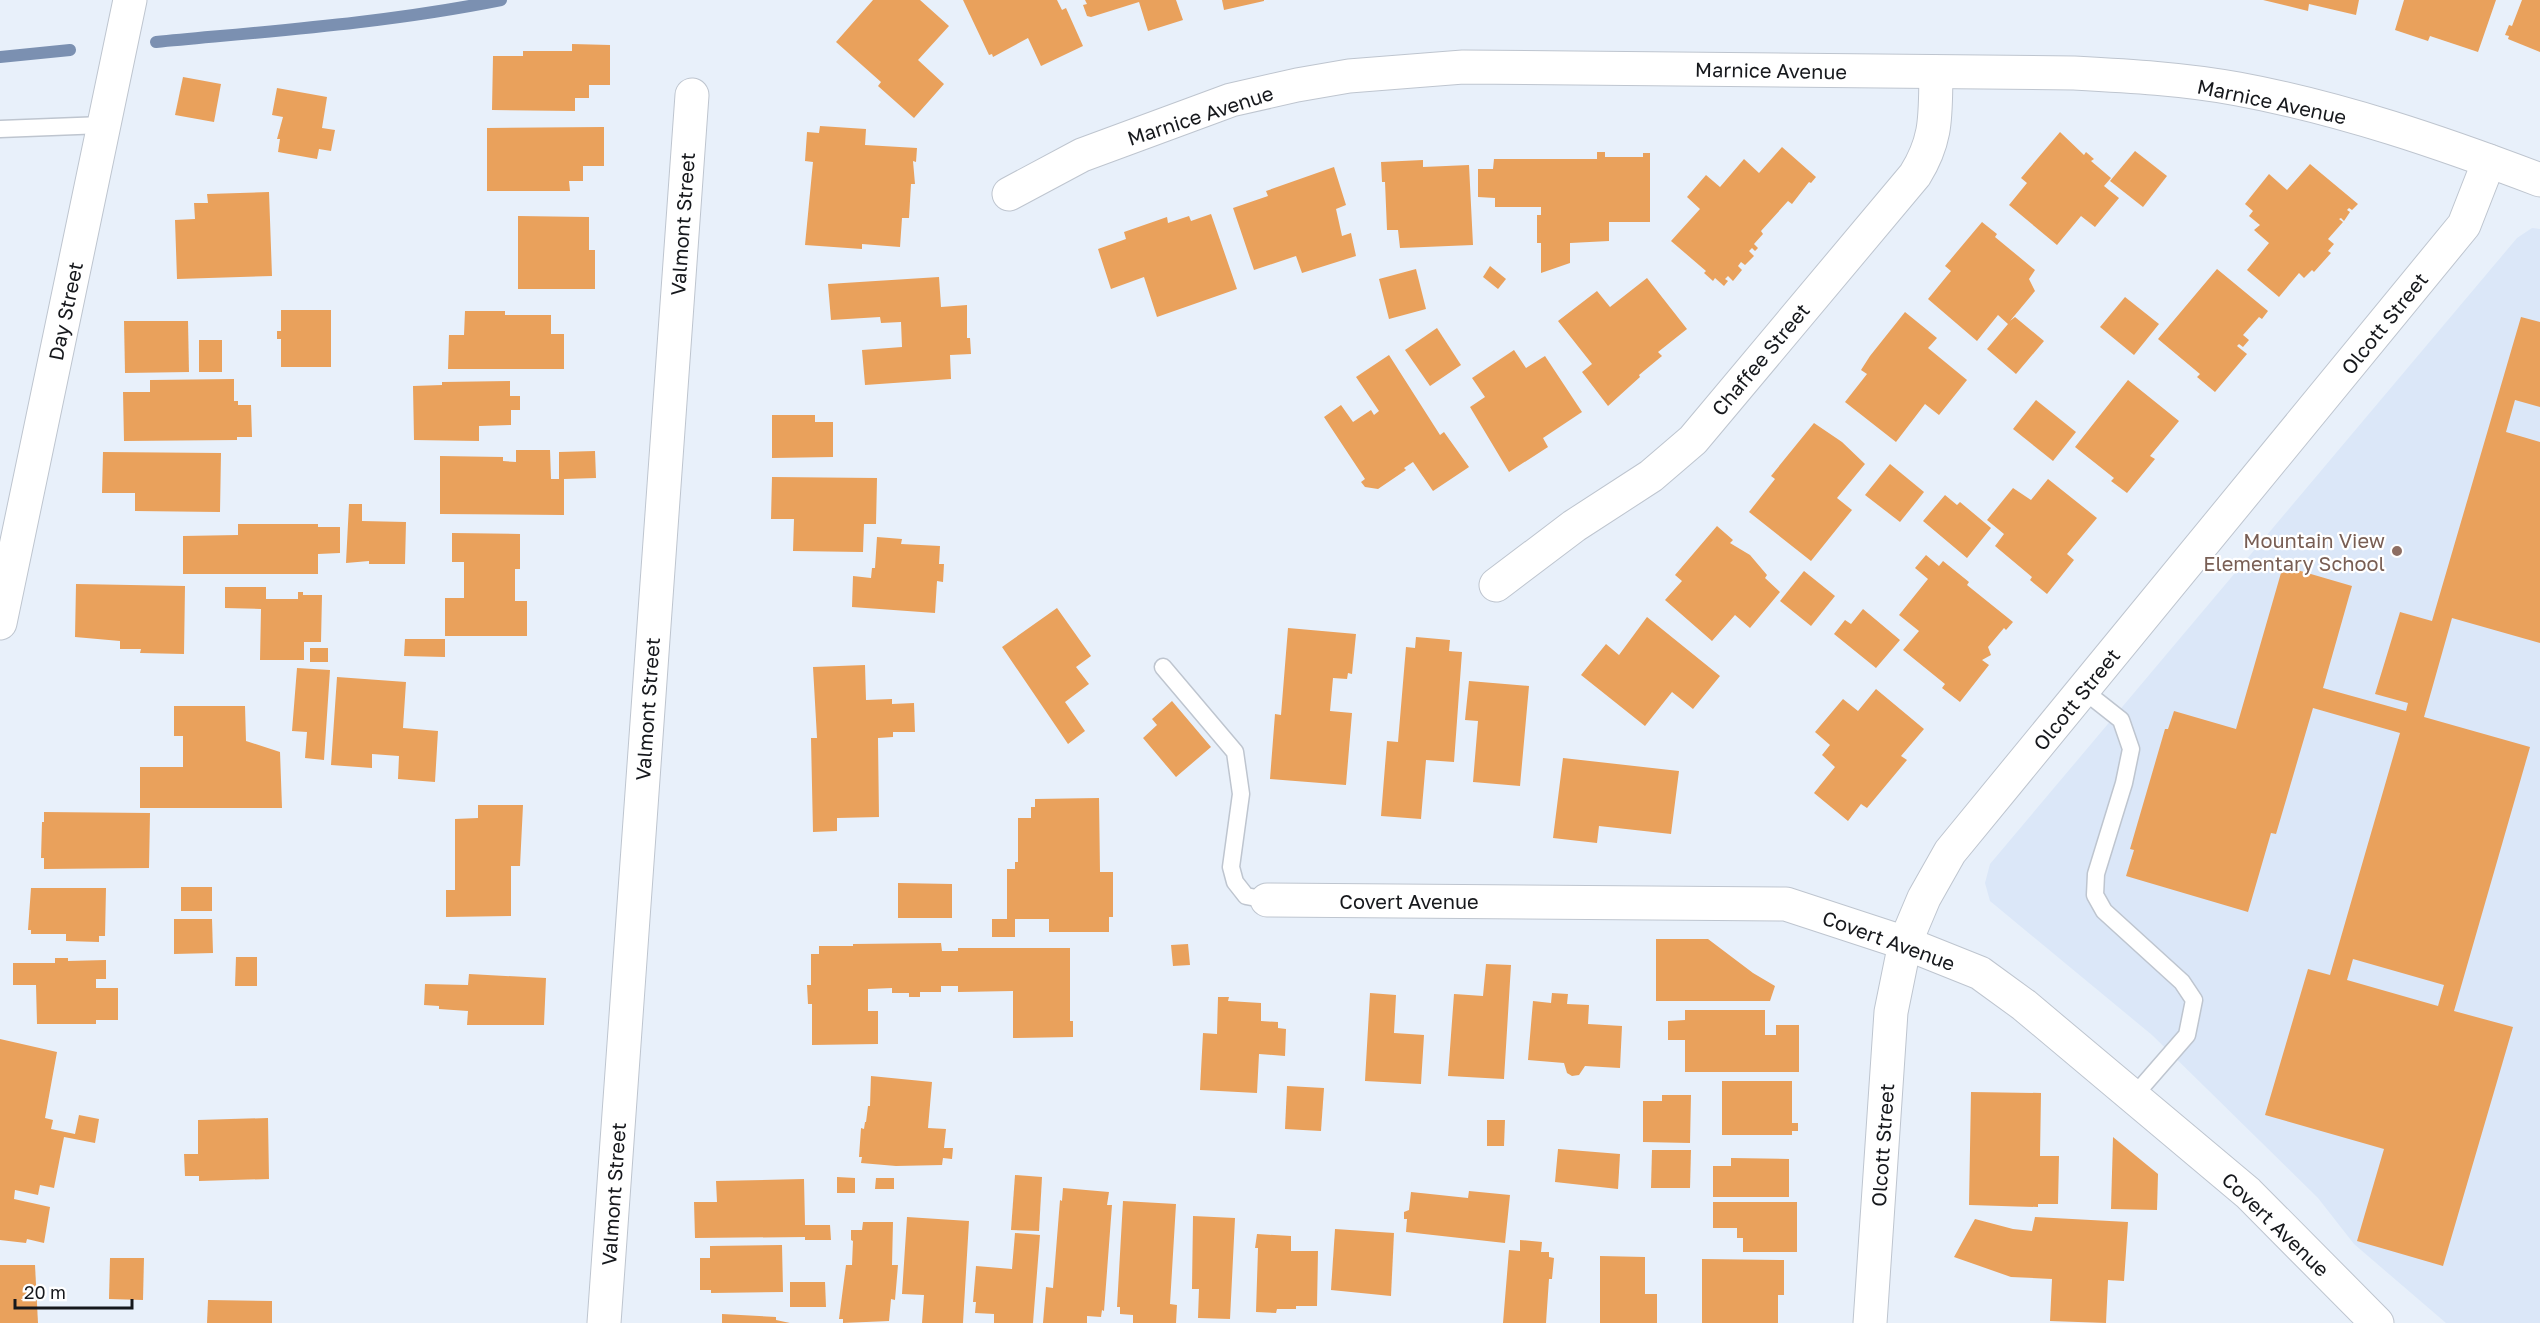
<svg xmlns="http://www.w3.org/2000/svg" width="2540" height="1323" viewBox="0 0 2540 1323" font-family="'Golos Text',sans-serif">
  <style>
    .built { fill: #dbe7f8 }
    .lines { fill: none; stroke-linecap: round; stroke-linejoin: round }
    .stream { stroke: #7b90b1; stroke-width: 12 }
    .building { fill: #e9a15c; fill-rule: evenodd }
    .service-casing { stroke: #bec5cf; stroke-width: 19 }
    .minor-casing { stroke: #bec5cf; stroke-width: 35 }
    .tertiary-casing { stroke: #bec5cf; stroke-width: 35 }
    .service { stroke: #fff; stroke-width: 16 }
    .minor { stroke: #fff; stroke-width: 33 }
    .tertiary { stroke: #fff; stroke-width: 33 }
    .education-dot { fill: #8d6e63; stroke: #fff; stroke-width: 2 }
    .labels { text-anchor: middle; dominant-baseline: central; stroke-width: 4.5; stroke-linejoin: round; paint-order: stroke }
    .street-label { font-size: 20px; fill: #16181c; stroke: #fff }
    .education-label { font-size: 20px; fill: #785e54; stroke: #fff; text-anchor: end }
  </style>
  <rect width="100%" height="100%" fill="#e8f0fa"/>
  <polygon class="built" points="2532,228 2540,229 2540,1323 2446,1323 2354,1244 2318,1198 2152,1035 1990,901 1985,883 1990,864 2517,238"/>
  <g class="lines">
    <g class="stream">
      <path d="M 156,42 C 271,31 387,23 501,0"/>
      <polyline points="0,57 70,50"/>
    </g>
  </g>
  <g class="building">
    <polygon points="873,0 920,0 949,26 918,60 944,84 914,118 878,86 881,82 836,42"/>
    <polygon points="963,0 1057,0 1062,10 1066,8 1083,46 1041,66 1028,38 993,57 992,54 989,55"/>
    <polygon points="1085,0 1176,0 1183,20 1148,31 1139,2 1091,17 1087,16 1083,5 1087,4"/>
    <polygon points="1222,0 1264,0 1264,1 1224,10"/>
    <polygon points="2263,0 2359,0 2356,15 2309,4 2308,11"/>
    <polygon points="2404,0 2496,0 2478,52 2430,36 2428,41 2395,30"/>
    <polygon points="2522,0 2540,0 2540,52 2508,39 2509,36 2505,35 2509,25 2512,26"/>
    <polygon points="572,44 610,45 610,85 589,85 589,98 575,98 575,111 492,110 493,56 523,56 523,51 572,51"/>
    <polygon points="183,77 221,84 214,122 175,115"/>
    <polygon points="277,88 327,97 322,128 335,130 331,151 319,149 317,159 278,152 280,139 277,139 283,117 272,115"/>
    <polygon points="820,126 866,129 865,145 917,148 916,162 913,161 915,184 911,184 909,218 902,218 900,247 862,244 862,249 805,245 813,162 805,161 807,132 819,133"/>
    <polygon points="604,127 604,166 583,166 583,181 569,181 570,191 487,191 487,128"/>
    <polygon points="2060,132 2084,155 2086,152 2094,159 2091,161 2111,178 2104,186 2119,198 2095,227 2081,216 2057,245 2009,205 2027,183 2021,178"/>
    <polygon points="1782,147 1816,177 1811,183 1809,182 1792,204 1788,201 1761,231 1763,234 1754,244 1758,248 1755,251 1752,248 1749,251 1754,256 1745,265 1741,262 1738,266 1742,270 1733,281 1728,276 1725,279 1728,281 1724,286 1715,278 1713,281 1704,273 1706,271 1671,241 1700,209 1687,197 1706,175 1720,187 1744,159 1759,173"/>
    <polygon points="2135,151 2167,176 2143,207 2110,181"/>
    <polygon points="1597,152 1605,152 1605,157 1643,157 1643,153 1650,153 1650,222 1609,222 1609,241 1570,243 1570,263 1541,273 1541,243 1537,243 1537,215 1541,215 1541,207 1495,207 1495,198 1478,197 1478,169 1493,169 1494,159 1597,159"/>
    <polygon points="1423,160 1423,167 1469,165 1473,245 1400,248 1398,230 1387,230 1385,182 1382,182 1381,162"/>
    <polygon points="2310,164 2358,204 2352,210 2349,208 2347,210 2350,212 2344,221 2341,218 2339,219 2343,222 2328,239 2334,244 2328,251 2331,253 2314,272 2312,270 2304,278 2299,273 2279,297 2247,270 2269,243 2254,230 2260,225 2249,216 2253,211 2245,204 2269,174 2287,190"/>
    <polygon points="1334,167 1346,205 1336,209 1342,236 1351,233 1356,256 1302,273 1296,256 1254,270 1233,208 1268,196 1266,191"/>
    <polygon points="269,192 272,276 177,279 175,220 195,219 194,203 208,203 207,194"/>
    <polygon points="1211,214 1237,289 1157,317 1144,277 1111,289 1098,249 1126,239 1124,232 1167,217 1168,223 1189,216 1191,221"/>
    <polygon points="518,216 589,217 589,250 595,250 595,289 518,289"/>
    <polygon points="1982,222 1997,234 1995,237 2035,270 2029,279 2035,291 2010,321 2015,317 2044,341 2016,374 1987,349 2008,324 1998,315 1977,341 1928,299 1951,271 1945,266"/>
    <polygon points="1490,266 1506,279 1498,289 1483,277"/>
    <polygon points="1416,269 1426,309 1389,319 1379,279"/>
    <polygon points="2217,269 2268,311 2262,319 2259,317 2243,335 2249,340 2243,347 2239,344 2237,346 2247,354 2215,392 2197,377 2200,374 2158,339"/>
    <polygon points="939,277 941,307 967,305 967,338 970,338 971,354 950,355 951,379 865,385 862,350 902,347 901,322 881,323 880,317 831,320 828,284"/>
    <polygon points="1647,278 1687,329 1658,352 1662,356 1639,375 1640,377 1608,406 1582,372 1592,364 1558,321 1597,291 1610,307"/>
    <polygon points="2125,297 2159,324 2134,355 2100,327"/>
    <polygon points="281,310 331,310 331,367 281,367 281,339 277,339 277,331 281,331"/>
    <polygon points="465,311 505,311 505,315 551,315 551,334 564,334 564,369 448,369 449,335 464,335"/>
    <polygon points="1905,312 1937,338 1928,348 1967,380 1939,415 1925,404 1896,442 1845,402 1867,374 1861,370 1870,356"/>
    <path d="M 2521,317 L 2540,322 L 2540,407 L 2515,400 L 2506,432 L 2540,442 L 2540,643 L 2452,618 L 2424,717 L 2530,747 L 2454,1011 L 2513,1027 L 2443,1266 L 2357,1241 L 2384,1149 L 2265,1115 L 2308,969 L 2330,975 L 2400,733 L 2313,708 L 2276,834 L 2271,833 L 2248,912 L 2126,876 L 2134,850 L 2130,849 L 2165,729 L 2168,729 L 2174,711 L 2236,729 L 2283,566 L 2352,586 L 2323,688 L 2406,711 L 2408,703 L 2375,694 L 2400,612 L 2432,621 ZM 2353,959 L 2444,985 L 2438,1006 L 2347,980 Z"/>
    <polygon points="124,321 188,321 189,372 125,373"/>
    <polygon points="1437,328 1461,365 1430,386 1405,350"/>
    <rect x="199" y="340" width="23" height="32"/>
    <polygon points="1514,350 1526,368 1545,356 1582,412 1543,438 1548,447 1509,472 1470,407 1485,397 1472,378"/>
    <polygon points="1389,355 1440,435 1444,432 1469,467 1433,491 1413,462 1404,468 1406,470 1378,489 1365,487 1361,482 1365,479 1324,417 1341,405 1353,422 1371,410 1374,415 1379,411 1356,377"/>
    <polygon points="234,379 234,401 238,401 238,405 251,405 252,437 237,437 237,440 124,441 123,392 150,392 150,380"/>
    <polygon points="2128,380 2179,421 2150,456 2155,459 2127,493 2111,481 2114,478 2075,447"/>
    <polygon points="510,381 510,396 520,396 520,410 511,410 511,425 479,426 479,441 414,440 413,386 442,385 442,382"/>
    <polygon points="2036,400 2076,432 2053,461 2013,429"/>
    <polygon points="772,415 815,415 815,422 833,422 833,457 772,458"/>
    <polygon points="1814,423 1842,442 1865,464 1837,498 1852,510 1811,561 1749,512 1775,479 1771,476"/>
    <polygon points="516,450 550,450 551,479 559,479 559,452 595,451 596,478 564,479 564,515 440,514 440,456 503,457 503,461 516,462"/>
    <polygon points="103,452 221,453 220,512 135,511 135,493 102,493"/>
    <polygon points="1890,464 1924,492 1900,522 1865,495"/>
    <polygon points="772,477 877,478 876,524 864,524 863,552 793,551 794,519 771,519"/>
    <polygon points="2048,479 2097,518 2067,554 2074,560 2047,594 2030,580 2032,577 1995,546 2004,534 1987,520 2013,488 2031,500"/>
    <polygon points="1945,495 1957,505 1960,502 1991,528 1967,558 1923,521"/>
    <polygon points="349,504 362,504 362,521 406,522 405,564 369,564 369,561 346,563"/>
    <polygon points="238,524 318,524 318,527 340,527 340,553 318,554 318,574 183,574 183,536 238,535"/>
    <polygon points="1717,526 1733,540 1730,543 1750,555 1767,575 1765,578 1780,592 1750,628 1735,615 1712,641 1665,600 1682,581 1675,575"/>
    <polygon points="452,533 520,534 520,569 515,569 515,601 527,601 527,636 445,636 445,598 464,598 464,562 452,562"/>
    <polygon points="877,537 902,539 901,544 940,546 939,564 944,564 943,582 937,581 935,613 852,607 853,576 871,578 872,568 875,568"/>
    <polygon points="1926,555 1939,566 1943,561 1969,582 1967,585 2013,622 2006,630 2004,628 1988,647 1991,655 1982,660 1989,665 1960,702 1942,688 1945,684 1903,650 1919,631 1899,615 1928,579 1915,568"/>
    <polygon points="1804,571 1835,596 1811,626 1780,601"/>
    <polygon points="76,584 185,586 184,654 140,653 141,649 120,649 120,641 75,637"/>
    <polygon points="225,587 266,587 266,599 298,599 298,592 303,592 303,595 322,595 321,642 304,642 304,660 260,660 261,609 225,608"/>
    <polygon points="1057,608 1091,656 1076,667 1089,684 1065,702 1085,731 1068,744 1002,647"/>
    <polygon points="1863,609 1900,640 1876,668 1834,634 1845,620 1851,624"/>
    <polygon points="1647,617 1720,676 1693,709 1672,692 1645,726 1581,675 1606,644 1619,655"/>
    <polygon points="1288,628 1356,634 1352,674 1348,673 1347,679 1333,678 1330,711 1352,713 1346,785 1270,779 1275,714 1281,715"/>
    <polygon points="1416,637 1450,640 1449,651 1462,652 1454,762 1426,760 1421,819 1381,816 1387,741 1398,742 1406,647 1415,648"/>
    <polygon points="405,639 445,639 445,657 404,656"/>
    <rect x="310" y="648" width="18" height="14"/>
    <polygon points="865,665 866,700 892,699 892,704 914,703 915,732 893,732 893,737 878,738 879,817 837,818 837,831 813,832 811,738 817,738 813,667"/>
    <polygon points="297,668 330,670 324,760 305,758 307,732 292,731"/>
    <polygon points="337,677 406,682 403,728 438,731 435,782 398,779 399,756 372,754 372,768 331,765"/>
    <polygon points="1469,681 1529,686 1520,786 1473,782 1478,721 1465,720"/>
    <polygon points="1876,689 1924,729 1901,756 1907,760 1867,808 1861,804 1848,821 1814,793 1835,767 1822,755 1830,745 1815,732 1843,699 1858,711"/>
    <polygon points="1172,701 1211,747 1176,777 1143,738 1157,725 1152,719"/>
    <polygon points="174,706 245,706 246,741 280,752 282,808 140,808 140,767 183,767 183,736 174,736"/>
    <polygon points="1563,758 1679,771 1671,834 1599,826 1597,843 1553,838"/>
    <polygon points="1099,798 1100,872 1113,872 1113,917 1109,917 1109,932 1049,932 1049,919 1015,919 1015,937 992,937 992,919 1007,919 1007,869 1015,869 1015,862 1018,862 1018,818 1031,818 1031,807 1035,807 1035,799"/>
    <polygon points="478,805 523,805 520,866 511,866 511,916 446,917 446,890 455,890 455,819 478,818"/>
    <polygon points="44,812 150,813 149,868 44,869 44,858 41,858 42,822 44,822"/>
    <polygon points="898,883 952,884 952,918 898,918"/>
    <rect x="181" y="887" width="31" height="24"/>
    <polygon points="31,888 106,888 105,936 99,936 99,942 66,941 66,934 31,934 31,930 28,930"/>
    <polygon points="174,919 212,919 213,953 174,954"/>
    <polygon points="1656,939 1708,939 1753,973 1775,986 1770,1001 1656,1001"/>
    <polygon points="941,943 942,951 958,951 958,948 1070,948 1070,1021 1073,1021 1073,1037 1013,1038 1013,991 958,992 958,986 941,986 941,992 920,992 920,997 909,997 909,993 892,993 892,988 868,989 868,1011 878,1011 878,1044 812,1045 812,1004 808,1004 807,985 811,985 811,954 819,954 819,946 853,946 853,944"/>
    <polygon points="1188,944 1190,965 1173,966 1171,945"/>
    <polygon points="236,957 257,957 257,986 235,986"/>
    <polygon points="55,958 68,958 68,961 106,960 106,979 96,979 96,988 118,988 118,1020 96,1020 96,1024 37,1024 36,985 13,985 13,963 55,963"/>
    <polygon points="1486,964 1511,965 1504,1079 1448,1076 1454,994 1483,996"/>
    <polygon points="469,974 546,978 544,1025 467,1025 468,1011 439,1009 439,1006 424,1005 425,984 468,985"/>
    <polygon points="1370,993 1396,995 1394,1033 1424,1035 1421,1084 1365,1081"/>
    <polygon points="1552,993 1568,994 1567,1004 1589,1005 1588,1024 1622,1026 1620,1068 1585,1066 1579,1075 1572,1076 1567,1073 1564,1063 1528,1060 1533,1001 1551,1003"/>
    <polygon points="1218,997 1229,997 1228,1001 1261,1003 1261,1021 1278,1022 1278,1028 1286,1029 1285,1056 1259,1054 1257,1093 1200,1090 1203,1033 1217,1034"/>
    <polygon points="1685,1010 1765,1010 1765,1035 1776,1035 1776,1025 1799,1025 1799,1072 1685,1072 1685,1040 1668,1040 1668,1021 1685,1020"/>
    <polygon points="0,1039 57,1052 45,1118 53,1120 51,1129 75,1134 79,1115 99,1119 95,1143 64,1137 54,1188 40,1185 38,1195 15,1190 14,1199 50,1207 44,1243 27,1239 26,1243 0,1240"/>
    <polygon points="871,1076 932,1082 928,1128 946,1129 944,1148 953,1148 952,1159 943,1158 942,1165 896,1166 861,1163 862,1157 859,1157 861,1128 864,1129 865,1122 866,1122 868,1106 870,1106"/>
    <polygon points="1722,1081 1792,1081 1792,1123 1798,1123 1798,1131 1792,1131 1792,1135 1722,1135"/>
    <polygon points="1287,1086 1324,1088 1321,1131 1285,1129"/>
    <polygon points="1971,1092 2041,1093 2040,1156 2059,1156 2058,1204 2038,1204 2038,1207 1969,1205"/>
    <polygon points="1662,1095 1691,1095 1690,1143 1643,1142 1643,1101 1662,1101"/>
    <polygon points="268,1118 269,1179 199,1181 199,1176 185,1176 184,1154 198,1154 198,1120"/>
    <polygon points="1487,1120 1505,1120 1504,1146 1487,1146"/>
    <polygon points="2113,1137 2158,1174 2157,1210 2111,1209"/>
    <polygon points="1558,1149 1620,1154 1618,1189 1555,1182"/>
    <polygon points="1652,1150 1691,1150 1690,1188 1651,1188"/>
    <polygon points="1731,1158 1789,1159 1789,1197 1713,1197 1713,1166 1731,1166"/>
    <polygon points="1015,1175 1042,1177 1039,1231 1011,1230"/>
    <polygon points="837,1177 855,1178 855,1193 837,1193"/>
    <polygon points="876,1178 894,1178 894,1189 875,1189"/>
    <polygon points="804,1179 805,1225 830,1225 831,1240 805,1240 805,1237 695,1238 694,1202 717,1202 716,1181"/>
    <polygon points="1063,1188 1109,1192 1107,1205 1112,1205 1104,1311 1102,1310 1101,1317 1087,1316 1087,1323 1043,1323 1046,1287 1053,1288 1060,1200 1062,1201"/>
    <polygon points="1469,1191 1510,1195 1505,1243 1406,1232 1407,1219 1404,1219 1404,1212 1409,1210 1411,1192 1468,1198"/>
    <polygon points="1123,1201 1176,1204 1170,1304 1177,1305 1176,1323 1133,1323 1133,1315 1120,1314 1120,1307 1117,1307"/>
    <polygon points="1713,1202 1797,1202 1797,1252 1743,1252 1743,1238 1737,1238 1737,1228 1713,1228"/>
    <polygon points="1193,1216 1235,1218 1230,1319 1198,1318 1199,1289 1192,1289"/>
    <polygon points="907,1217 969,1221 963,1323 922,1323 924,1295 902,1294"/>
    <polygon points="2035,1217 2128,1222 2124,1281 2108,1280 2106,1323 2050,1321 2052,1279 2011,1277 1954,1257 1975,1219 2013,1229 2032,1231"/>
    <polygon points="863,1222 893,1222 892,1265 898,1265 895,1300 891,1299 889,1321 843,1323 843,1319 839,1319 846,1265 852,1265 853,1241 851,1240 851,1230 862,1230"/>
    <polygon points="1335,1229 1394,1233 1391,1296 1331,1290"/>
    <polygon points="1015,1233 1040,1235 1033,1323 994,1323 994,1314 975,1313 976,1302 973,1302 976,1266 1012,1269"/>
    <polygon points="1257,1234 1291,1236 1291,1251 1318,1251 1317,1306 1296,1306 1296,1309 1277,1309 1276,1313 1256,1312 1258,1248 1255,1248"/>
    <polygon points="1520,1240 1542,1242 1541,1252 1549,1252 1549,1257 1554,1258 1552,1279 1549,1279 1546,1323 1503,1323 1509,1250 1520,1251"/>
    <polygon points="782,1245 783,1292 711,1293 711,1290 700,1290 700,1258 710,1258 710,1246"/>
    <polygon points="1600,1256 1645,1257 1645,1294 1657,1294 1657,1323 1600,1323"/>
    <polygon points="110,1258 144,1258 143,1300 109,1299"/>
    <polygon points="1702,1259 1784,1260 1784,1295 1778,1295 1778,1323 1702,1323"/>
    <polygon points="0,1265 35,1265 38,1323 0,1323"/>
    <polygon points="790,1282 825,1282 826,1307 790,1307"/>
    <polygon points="208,1300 272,1301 272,1323 207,1323"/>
    <polygon points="722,1314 776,1317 776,1320 790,1323 722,1323"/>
  </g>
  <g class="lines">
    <g class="service-casing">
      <g id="service">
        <polyline points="0,129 103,125"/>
        <polyline points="1163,667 1235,752 1241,794 1231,867 1235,882 1246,896 1267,900"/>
        <polyline points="2083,690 2121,720 2131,749 2124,783 2096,874 2095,895 2104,911 2182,982 2194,1000 2187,1035 2133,1097"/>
      </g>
    </g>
    <g class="minor-casing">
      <g id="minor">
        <path d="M 1009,194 L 1082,155 L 1231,100 L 1297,85 L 1349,76 L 1463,67 L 2074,73 C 2129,76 2184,79 2238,89 C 2341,108 2443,143 2540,180"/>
        <path d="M 1496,585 L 1574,526 L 1651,476 L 1693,440 L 1915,175 C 1938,138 1935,114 1936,72"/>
        <polyline points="1267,900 1786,904 1905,943 1980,973 2024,1005 2248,1193 2377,1323"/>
        <polyline points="604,1323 692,95"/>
        <polyline points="1870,1323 1891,1012 1905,943 1924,898 1950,852 2464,225 2489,161"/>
      </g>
    </g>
    <g class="tertiary-casing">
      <polyline id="tertiary" points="0,623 130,0"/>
    </g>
    <use href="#service" class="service"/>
    <use href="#minor" class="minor"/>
    <use href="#tertiary" class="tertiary"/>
  </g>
  <circle class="education-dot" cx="2397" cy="551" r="6"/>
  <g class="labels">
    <g class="street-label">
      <text transform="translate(1771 70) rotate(1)">Marnice Avenue</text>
      <text transform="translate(2272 101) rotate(12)">Marnice Avenue</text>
      <text transform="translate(1200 115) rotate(-18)">Marnice Avenue</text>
      <text transform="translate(682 224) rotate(-86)">Valmont Street</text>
      <text transform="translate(65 311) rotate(-78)">Day Street</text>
      <text transform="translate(2384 323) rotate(-51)">Olcott Street</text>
      <text transform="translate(1760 359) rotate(-50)">Chaffee Street</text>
      <text transform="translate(2076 699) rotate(-51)">Olcott Street</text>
      <text transform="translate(647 709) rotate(-86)">Valmont Street</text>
      <text x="1409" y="901">Covert Avenue</text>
      <text transform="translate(1889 940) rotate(20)">Covert Avenue</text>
      <text transform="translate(1882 1145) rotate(-86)">Olcott Street</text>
      <text transform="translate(613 1194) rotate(-86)">Valmont Street</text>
      <text transform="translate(2276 1224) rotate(44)">Covert Avenue</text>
    </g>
    <g class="education-label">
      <text x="2385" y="540">Mountain View<tspan x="2385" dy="23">Elementary School</tspan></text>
    </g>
  </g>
  <path d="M15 1299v9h117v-9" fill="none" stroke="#16181c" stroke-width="3"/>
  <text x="24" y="1299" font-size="18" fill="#16181c" stroke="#ffffff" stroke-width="4.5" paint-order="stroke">20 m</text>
</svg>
